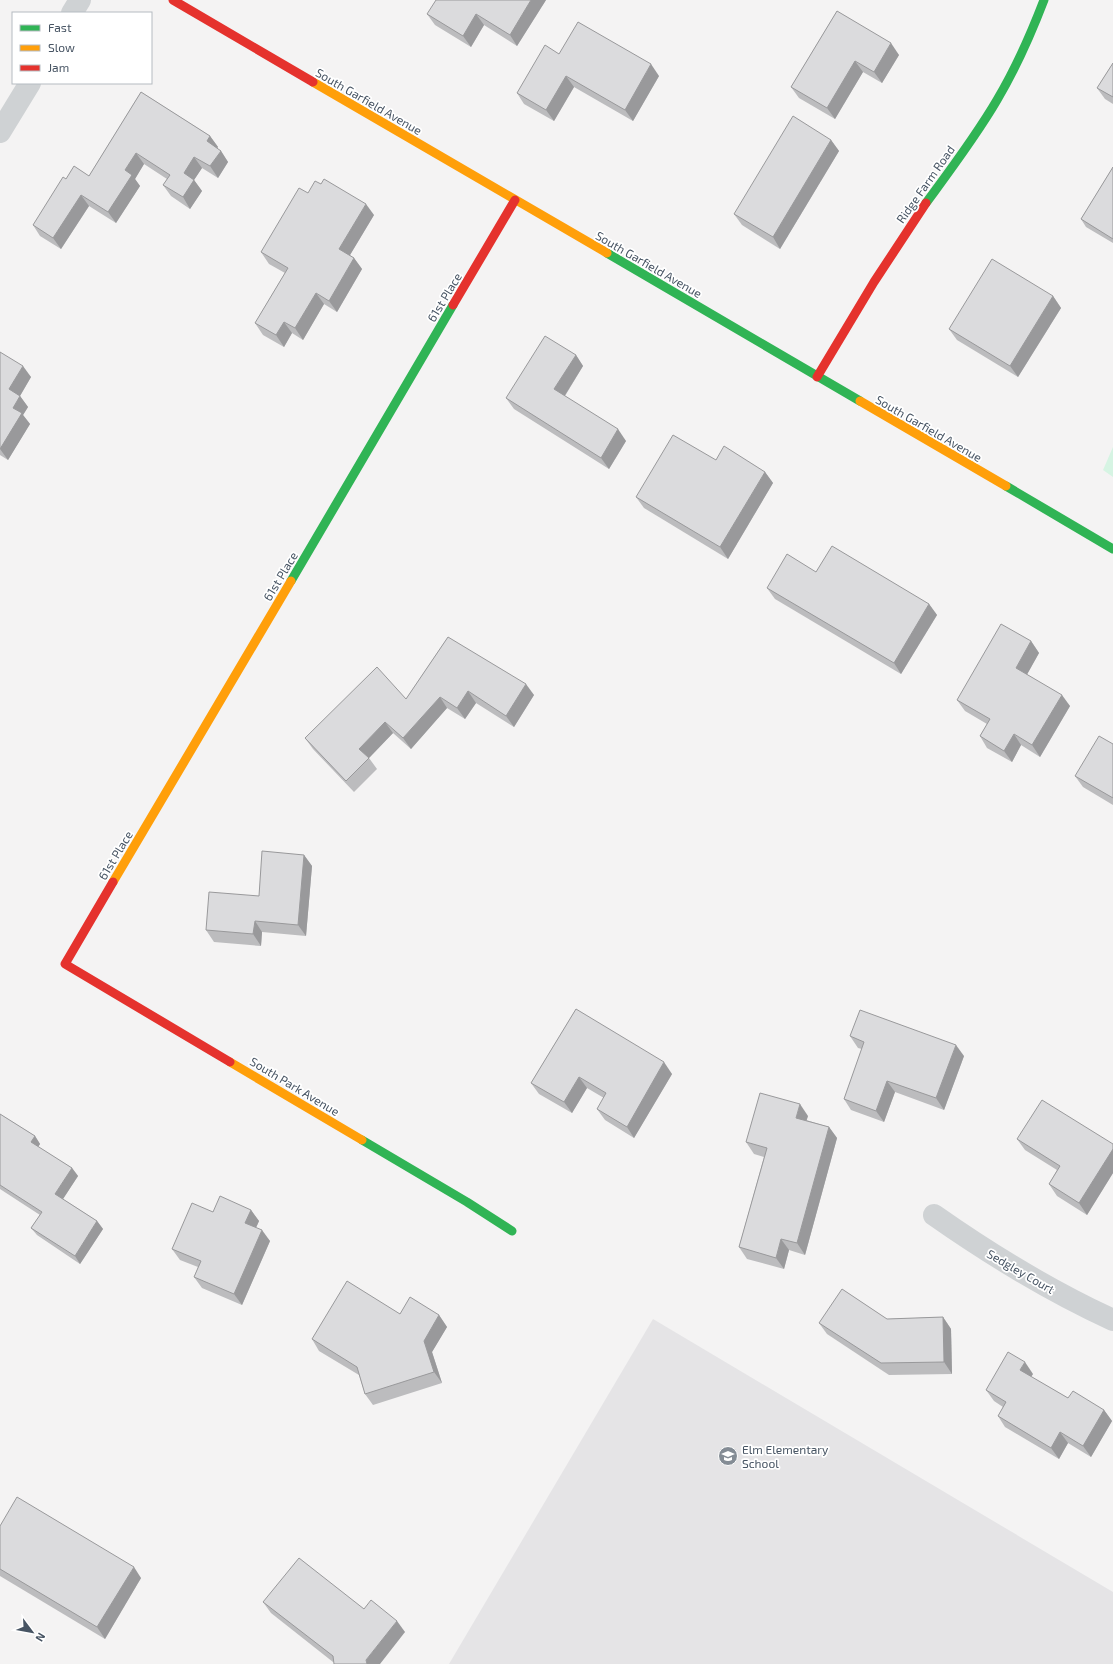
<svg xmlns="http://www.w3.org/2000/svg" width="1113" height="1664" viewBox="0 0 1113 1664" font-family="'Exo 2',sans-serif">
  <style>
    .education { fill: #e5e4e6 }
    .green { fill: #d6f4e3 }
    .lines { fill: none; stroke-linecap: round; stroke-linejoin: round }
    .street { stroke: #cfd2d4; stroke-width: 22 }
    .fast { stroke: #30b455; stroke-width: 9 }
    .slow { stroke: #ff9f0a; stroke-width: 9 }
    .jam { stroke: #e5322d; stroke-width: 9 }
    .wall { fill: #bcbcbe }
    .shaded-wall { fill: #99999b }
    .building { fill: #dbdbdd; stroke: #99999b }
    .labels { text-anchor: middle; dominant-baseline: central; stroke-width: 3.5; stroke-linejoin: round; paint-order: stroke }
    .street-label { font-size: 12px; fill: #475463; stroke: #fff }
    .poi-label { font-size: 12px; fill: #475463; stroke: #fff; text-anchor: start }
  </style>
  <rect width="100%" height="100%" fill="#f4f3f3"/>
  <polygon class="education" points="653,1319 1113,1592 1113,1664 449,1664"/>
  <polygon class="green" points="1113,447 1113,477 1103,470"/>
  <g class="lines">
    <g class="street">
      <polyline points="72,13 80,0"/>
      <polyline points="0,132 30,83"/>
      <path d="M 934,1215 C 991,1255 1050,1291 1113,1320"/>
    </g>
    <g class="fast">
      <path d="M 926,203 C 951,169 976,136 997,100 C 1016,68 1031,34 1044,0"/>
      <polyline points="607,253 860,401"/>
      <polyline points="1006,486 1113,549"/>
      <polyline points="291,581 453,305"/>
      <polyline points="362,1140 467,1202 512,1231"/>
    </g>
    <g class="slow">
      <polyline points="313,82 607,253"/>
      <polyline points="860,401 1006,486"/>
      <polyline points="113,882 291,581"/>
      <polyline points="230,1062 362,1140"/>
    </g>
    <g class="jam">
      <polyline points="173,0 313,82"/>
      <polyline points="453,305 515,200"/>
      <polyline points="817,377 874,282 926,203"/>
      <polyline points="113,882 65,964 230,1062"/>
    </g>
  </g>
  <g class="wall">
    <polygon points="546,0 517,46 484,25 471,47 435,25 427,14"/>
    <polygon points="837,11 899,55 882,83 863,72 835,119 799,98 791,87"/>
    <polygon points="559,54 659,76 633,121 574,87 554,121 524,104 517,93"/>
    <polygon points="1113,63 1113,104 1105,99 1097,88"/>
    <polygon points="141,92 210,136 218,147 217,148 221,151 228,162 218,178 202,168 194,180 202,191 190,209 171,196 163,185 167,179 144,164 135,179 140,186 116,223 89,206 61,249 40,236 33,225 66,179 89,176"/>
    <polygon points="831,140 839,151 780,249 742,225 734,214"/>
    <polygon points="1113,167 1113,243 1086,227 1081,219"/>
    <polygon points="308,193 374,215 350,255 354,258 362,269 337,312 324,304 303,340 292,333 284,347 263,335 255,323 285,273 269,264 261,252"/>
    <polygon points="1053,296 1061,308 1018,377 957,340 949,329"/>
    <polygon points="0,352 31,377 20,396 28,407 23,415 30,424 8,460 0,455"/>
    <polygon points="576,355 583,366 565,396 626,441 609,469 514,409 506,398"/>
    <polygon points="716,460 765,472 773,483 728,559 644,508 636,497"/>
    <polygon points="816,572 929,604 937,615 901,674 775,599 767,588"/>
    <polygon points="448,637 534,695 514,727 476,703 465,719 447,708 411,749 393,733 369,758 377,769 354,792 313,749 305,738 406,699"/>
    <polygon points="1031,641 1039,653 1027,674 1070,706 1040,757 1021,745 1012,762 987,748 980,736 987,724 965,711 957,700"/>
    <polygon points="1113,744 1113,805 1083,787 1075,776"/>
    <polygon points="304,855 312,866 306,936 262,932 261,946 214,942 206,930 259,896"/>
    <polygon points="576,1009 672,1074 634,1138 605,1120 597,1109 604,1098 587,1088 572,1113 539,1094 531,1083"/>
    <polygon points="850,1036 964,1056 944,1110 895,1092 884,1122 851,1110 844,1099 862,1049 858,1048"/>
    <polygon points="0,1114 35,1136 40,1144 38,1147 72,1168 78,1176 63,1199 97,1221 103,1229 80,1264 37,1235 31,1228 40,1215 0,1189"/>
    <polygon points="808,1116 806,1120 829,1127 837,1138 805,1255 789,1250 784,1269 747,1259 739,1247 764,1157 754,1154 746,1142"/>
    <polygon points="1017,1139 1113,1144 1113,1173 1087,1215 1057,1196 1049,1184 1057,1170 1025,1150"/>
    <polygon points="251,1210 259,1221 256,1228 270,1241 242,1305 202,1288 194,1277 198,1267 180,1260 172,1249 213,1212"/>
    <polygon points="400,1314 439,1315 447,1327 432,1352 442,1383 373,1405 365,1394 359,1375 319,1351 312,1339"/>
    <polygon points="943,1317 951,1329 952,1374 889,1375 827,1334 819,1323 887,1319"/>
    <polygon points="1033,1374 1031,1377 1068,1398 1104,1410 1112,1421 1091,1457 1068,1443 1059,1459 1005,1427 998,1416 1003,1407 994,1401 986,1390"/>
    <polygon points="0,1526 141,1578 105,1639 0,1576"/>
    <polygon points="263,1602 364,1609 405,1632 333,1662 271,1613"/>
  </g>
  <g class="shaded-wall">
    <polygon points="531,0 546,0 517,46 510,35"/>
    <polygon points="476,14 484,25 471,47 463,36"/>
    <polygon points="891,43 899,55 882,83 874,72"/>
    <polygon points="855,61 863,72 835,119 827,108"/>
    <polygon points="651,64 659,76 633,121 625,110"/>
    <polygon points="566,76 574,87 554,121 546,110"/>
    <polygon points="210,136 218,147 214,153 207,141"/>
    <polygon points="831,140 839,151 780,249 773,237"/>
    <polygon points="221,151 228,162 218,178 210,166"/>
    <polygon points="136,153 144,164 135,179 140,186 116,223 108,212 125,170"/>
    <polygon points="194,157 202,168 194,180 202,191 190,209 183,197 184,173"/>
    <polygon points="81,195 89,206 61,249 53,238"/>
    <polygon points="366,204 374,215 347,260 339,249"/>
    <polygon points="354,258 362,269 337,312 329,301"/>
    <polygon points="316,293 324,304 303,340 295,328"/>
    <polygon points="1053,296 1061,308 1018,377 1010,366"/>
    <polygon points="284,322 292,333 284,347 276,335"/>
    <polygon points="576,355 583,366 562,400 554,389"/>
    <polygon points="23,366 31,377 17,401 9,389"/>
    <polygon points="20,396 28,407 23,415 30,424 8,460 0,449 13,408"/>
    <polygon points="618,429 626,441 609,469 601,458"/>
    <polygon points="765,472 773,483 728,559 720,547"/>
    <polygon points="929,604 937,615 901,674 894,663"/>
    <polygon points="1031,641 1039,653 1024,680 1016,668"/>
    <polygon points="526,684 534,695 514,727 506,716"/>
    <polygon points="468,691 476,703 465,719 457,708"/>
    <polygon points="1062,695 1070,706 1040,757 1032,745"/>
    <polygon points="440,697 447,708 411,749 403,738"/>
    <polygon points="385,722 393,733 369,758 359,749"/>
    <polygon points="1014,734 1021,745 1012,762 1004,751"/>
    <polygon points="304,855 312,866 306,936 298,925"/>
    <polygon points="255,921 262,932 261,946 253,934"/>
    <polygon points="956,1045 964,1056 944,1110 936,1098"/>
    <polygon points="664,1062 672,1074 634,1138 627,1127"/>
    <polygon points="579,1077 587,1088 572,1113 564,1102"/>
    <polygon points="887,1081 895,1092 884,1122 876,1111"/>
    <polygon points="800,1104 808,1116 804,1129 796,1118"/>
    <polygon points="829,1127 837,1138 805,1255 797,1243"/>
    <polygon points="35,1136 40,1144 36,1150 31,1142"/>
    <polygon points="1113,1149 1113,1173 1087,1215 1079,1203"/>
    <polygon points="72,1168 78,1176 61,1202 55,1194"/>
    <polygon points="251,1210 259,1221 253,1234 245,1223"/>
    <polygon points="97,1221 103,1229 80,1264 75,1256"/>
    <polygon points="262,1230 270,1241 242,1305 234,1294"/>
    <polygon points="781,1239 789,1250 784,1269 776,1258"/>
    <polygon points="439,1315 447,1327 432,1352 442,1383 434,1372 424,1341"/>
    <polygon points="943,1317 951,1329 952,1374 944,1362"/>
    <polygon points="1025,1362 1033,1374 1028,1381 1020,1370"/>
    <polygon points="1104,1410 1112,1421 1091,1457 1083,1446"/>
    <polygon points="1060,1432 1068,1443 1059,1459 1051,1448"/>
    <polygon points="134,1567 141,1578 105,1639 97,1627"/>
    <polygon points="397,1621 405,1632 380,1664 367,1664 366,1660"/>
  </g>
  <g class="building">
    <polygon points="436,0 531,0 510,35 476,14 463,36 427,14"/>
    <polygon points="837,11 891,43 874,72 855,61 827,108 791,87"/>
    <polygon points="578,22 651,64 625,110 566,76 546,110 517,93 545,45 559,54"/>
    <polygon points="1113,63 1113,97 1097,88"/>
    <polygon points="141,92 210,136 207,141 221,151 210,166 194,157 184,173 194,180 183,197 163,185 170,175 136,153 125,170 132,175 108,212 81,195 53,238 33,225 63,177 66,179 74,166 89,176"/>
    <polygon points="793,116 831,140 773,237 734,214"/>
    <polygon points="1113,167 1113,239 1081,219"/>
    <polygon points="324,179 366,204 339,249 354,258 329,301 316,293 295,328 284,322 276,335 255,323 288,268 261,252 299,188 308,193 315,181 321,184"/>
    <polygon points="992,259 1053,296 1010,366 949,329"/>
    <polygon points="545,336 576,355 554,389 618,429 601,458 506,398"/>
    <polygon points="0,352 23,366 9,389 20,396 13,408 22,413 0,449"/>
    <polygon points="673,435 716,460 724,446 765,472 720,547 636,497"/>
    <polygon points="832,546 929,604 894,663 767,588 787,554 816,572"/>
    <polygon points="1001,624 1031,641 1016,668 1062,695 1032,745 1014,734 1004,751 980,736 990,719 957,700"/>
    <polygon points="448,637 526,684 506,716 468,691 457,708 440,697 403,738 385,722 359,749 369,758 346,781 305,738 377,667 406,699"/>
    <polygon points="1099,736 1113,744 1113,798 1075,776"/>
    <polygon points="262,851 304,855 298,925 255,921 253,934 206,930 209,892 259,896"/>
    <polygon points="576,1009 664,1062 627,1127 597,1109 606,1093 579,1077 564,1102 531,1083"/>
    <polygon points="860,1010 956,1045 936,1098 887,1081 876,1111 844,1099 864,1042 850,1036"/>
    <polygon points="760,1093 800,1104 796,1118 829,1127 797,1243 781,1239 776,1258 739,1247 767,1148 746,1142"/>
    <polygon points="1042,1100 1113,1144 1113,1149 1079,1203 1049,1184 1060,1166 1017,1139"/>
    <polygon points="0,1114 35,1136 31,1142 72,1168 55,1194 97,1221 75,1256 31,1228 42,1212 0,1185"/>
    <polygon points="220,1196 251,1210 245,1223 262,1230 234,1294 194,1277 201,1261 172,1249 192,1203 213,1212"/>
    <polygon points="347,1281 400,1314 410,1297 439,1315 424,1341 434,1372 365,1394 357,1367 312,1339"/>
    <polygon points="842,1289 887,1319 943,1317 944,1362 881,1363 819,1323"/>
    <polygon points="1008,1352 1025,1362 1020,1370 1068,1398 1073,1391 1104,1410 1083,1446 1060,1432 1051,1448 998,1416 1006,1402 986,1390"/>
    <polygon points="17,1497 134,1567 97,1627 0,1569 0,1526"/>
    <polygon points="299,1558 364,1609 371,1600 397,1621 366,1660 367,1664 334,1664 333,1656 263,1602"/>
  </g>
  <defs>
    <g id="school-disc" transform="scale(1)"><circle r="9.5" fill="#848c95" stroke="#fff"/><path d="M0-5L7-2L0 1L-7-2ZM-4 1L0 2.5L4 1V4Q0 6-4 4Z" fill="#fff"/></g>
  </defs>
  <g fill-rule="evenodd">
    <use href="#school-disc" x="728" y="1456"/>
  </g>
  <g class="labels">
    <g class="street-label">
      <text transform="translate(369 101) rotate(30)">South Garfield Avenue</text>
      <text transform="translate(925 184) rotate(-55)">Ridge Farm Road</text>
      <text transform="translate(649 264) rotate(30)">South Garfield Avenue</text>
      <text transform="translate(444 297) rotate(-59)">61st Place</text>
      <text transform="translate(929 428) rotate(30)">South Garfield Avenue</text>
      <text transform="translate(280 576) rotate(-59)">61st Place</text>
      <text transform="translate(115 855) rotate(-59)">61st Place</text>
      <text transform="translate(295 1086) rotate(31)">South Park Avenue</text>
      <text transform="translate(1021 1271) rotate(30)">Sedgley Court</text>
    </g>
    <g class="poi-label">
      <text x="742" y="1449">Elm Elementary<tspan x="742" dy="14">School</tspan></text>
    </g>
  </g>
  <rect x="12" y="12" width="140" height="72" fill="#ffffff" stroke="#b5bbc1"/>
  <rect x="20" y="25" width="20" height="6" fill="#30b455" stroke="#b5bbc1"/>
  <text x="48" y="32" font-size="12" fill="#475463">Fast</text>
  <rect x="20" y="45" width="20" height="6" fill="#ff9f0a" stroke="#b5bbc1"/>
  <text x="48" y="52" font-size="12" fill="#475463">Slow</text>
  <rect x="20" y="65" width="20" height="6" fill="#e5322d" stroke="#b5bbc1"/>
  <text x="48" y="72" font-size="12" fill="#475463">Jam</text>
  <g transform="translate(32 1632) rotate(122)" stroke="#ffffff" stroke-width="3" paint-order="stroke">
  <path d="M0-3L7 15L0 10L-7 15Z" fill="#475463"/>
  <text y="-6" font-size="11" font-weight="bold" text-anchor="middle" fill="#475463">N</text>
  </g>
</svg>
